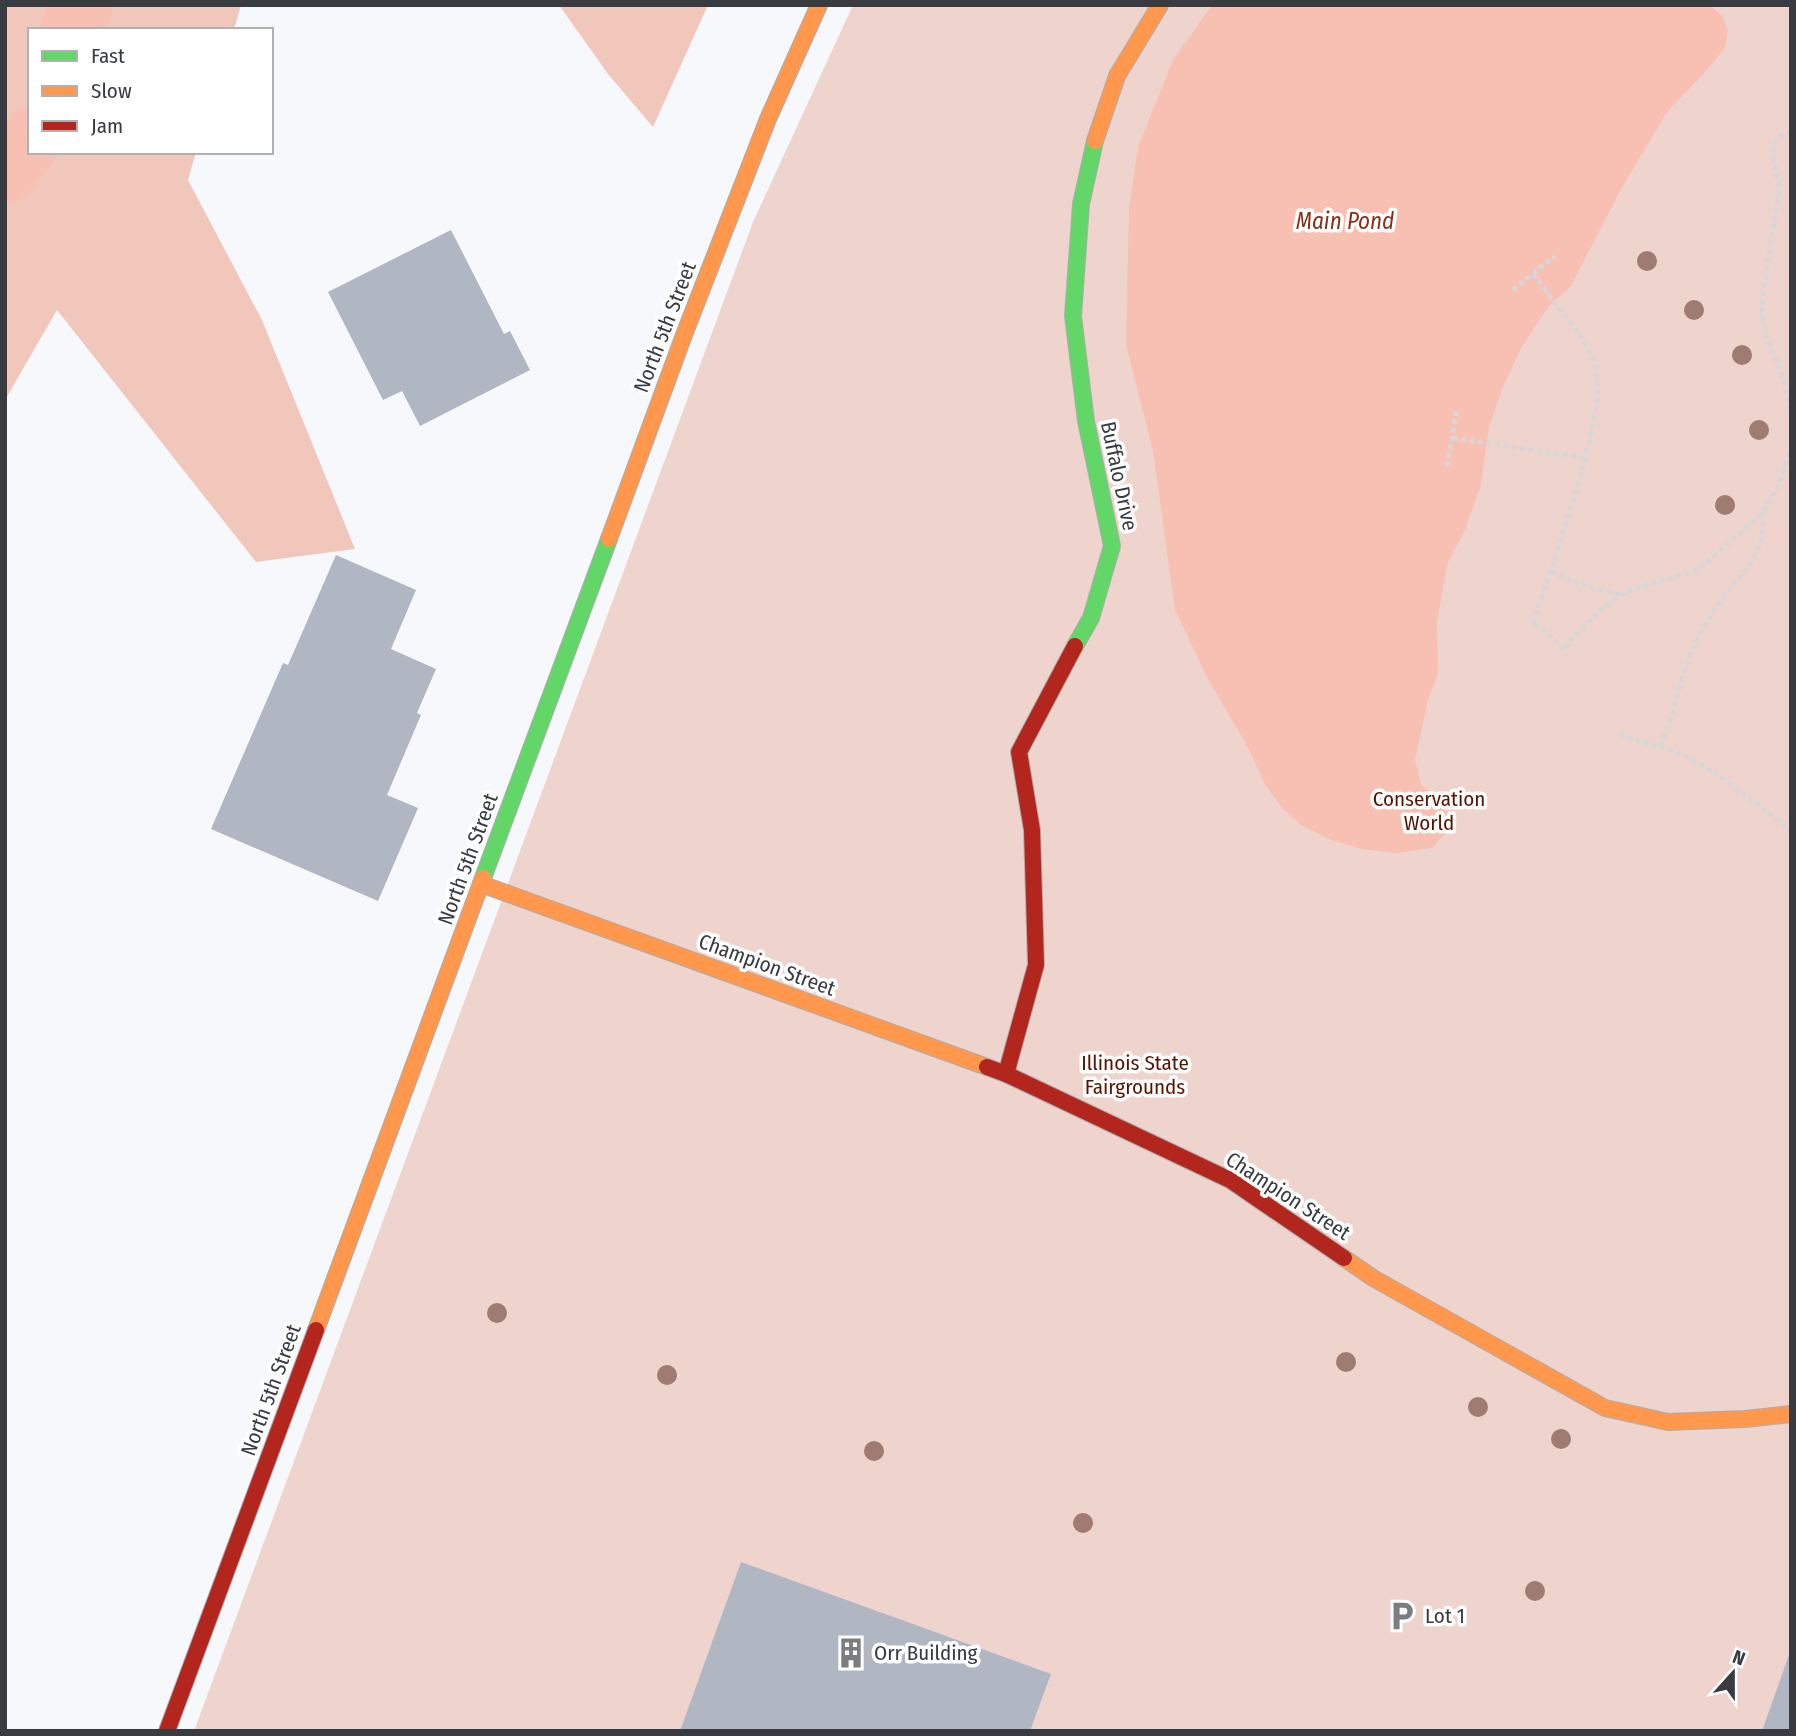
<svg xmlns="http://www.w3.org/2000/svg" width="1796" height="1736" viewBox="0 0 1796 1736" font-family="'Fira Sans Condensed',sans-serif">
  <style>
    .green { fill: #efd4cd }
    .forest { fill: #f1c7bc }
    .water { fill: #f7c0b2 }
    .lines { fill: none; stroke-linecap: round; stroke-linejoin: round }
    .river { stroke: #f7c0b2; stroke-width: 63 }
    .building { fill: #b1b6c3 }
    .fast-casing { stroke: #acadb0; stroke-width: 18 }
    .slow-casing { stroke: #acadb0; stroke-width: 18 }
    .jam-casing { stroke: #acadb0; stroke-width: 18 }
    .path { stroke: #d7d7d9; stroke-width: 4.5; stroke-dasharray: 5 3.5; stroke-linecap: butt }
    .fast { stroke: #63d668; stroke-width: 16 }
    .slow { stroke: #ff974d; stroke-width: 16 }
    .jam { stroke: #b3261e; stroke-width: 16 }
    .tree { fill: #a07b72 }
    .labels { text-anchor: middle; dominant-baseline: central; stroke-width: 7; stroke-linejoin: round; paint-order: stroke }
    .street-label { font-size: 21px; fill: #383b40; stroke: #fff }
    .park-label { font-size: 21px; fill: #581401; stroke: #fff }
    .poi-label { font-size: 21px; fill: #383b40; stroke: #fff; text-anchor: start }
    .water-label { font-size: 23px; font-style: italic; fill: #8a3016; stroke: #fff }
  </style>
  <rect width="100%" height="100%" fill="#f7f8fb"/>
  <polygon class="green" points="853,5 1791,5 1791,1731 194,1731 753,222"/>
  <g class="forest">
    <polygon points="5,5 241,5 234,30 30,30 30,152 196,152 188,180 262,320 355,549 256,562 57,310 5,400"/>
    <polygon points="559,5 708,5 653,127 608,74"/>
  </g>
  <polygon class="water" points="1212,5 1710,5 1722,16 1728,30 1725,48 1707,70 1667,112 1621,189 1571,286 1548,307 1521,348 1501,392 1489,427 1481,484 1465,530 1448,562 1437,621 1438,673 1428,700 1415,760 1421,784 1439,800 1452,818 1443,836 1432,848 1395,853 1362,849 1331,840 1301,825 1282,808 1266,786 1246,744 1208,679 1175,610 1153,451 1126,345 1129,209 1138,147 1173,60"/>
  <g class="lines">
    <g class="river">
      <polyline points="72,30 81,5"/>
      <polyline points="5,172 30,140"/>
    </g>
  </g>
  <g class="building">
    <polygon points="451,230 504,334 510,331 530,370 420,426 402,391 383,400 328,292"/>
    <polygon points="336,555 416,590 391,649 436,669 417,713 421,715 387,795 418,808 378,901 211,829 283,663 288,665"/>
    <polygon points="741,1562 1051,1674 1030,1731 680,1731"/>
    <polygon points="1790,1652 1791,1731 1762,1731"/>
  </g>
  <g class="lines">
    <g class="fast-casing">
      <g id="fast">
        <polyline points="1075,646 1091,618 1112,546 1086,421 1073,316 1081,204 1095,141"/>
        <polyline points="483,878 609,539"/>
      </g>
    </g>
    <g class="slow-casing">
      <g id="slow">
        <polyline points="1095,141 1117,76 1160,5"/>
        <polyline points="609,539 684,335 768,119 819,5"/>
        <polyline points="481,884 987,1067"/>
        <polyline points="1344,1258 1373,1278 1605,1408 1668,1422 1745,1419 1791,1414"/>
        <polyline points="316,1330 483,878"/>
      </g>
    </g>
    <g class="jam-casing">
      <g id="jam">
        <polyline points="987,1067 1006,1074 1230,1180 1344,1258"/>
        <polyline points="1006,1074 1036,965 1032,830 1019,752 1075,646"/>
        <polyline points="167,1731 316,1330"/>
      </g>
    </g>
    <g class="path">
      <path d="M 1791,132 C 1760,141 1778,167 1779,190 L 1764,288 L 1762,310 L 1765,333 L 1783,378 L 1791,412"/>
      <polyline points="1533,274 1580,335 1596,364 1597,385 1597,406 1581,475 1551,571 1532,624 1542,628 1564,649"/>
      <polyline points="1513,290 1555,256"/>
      <polyline points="1453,438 1585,458"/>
      <polyline points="1447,466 1457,409"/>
      <path d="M 1551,571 C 1576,585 1594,589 1622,595"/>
      <polyline points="1565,648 1573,637 1602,609 1622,595 1637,588 1691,573 1704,565 1763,513 1779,484 1791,447"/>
      <polyline points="1620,734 1681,754 1716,773 1791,830"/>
      <path d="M 1660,746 C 1664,736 1669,726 1672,716 C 1679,692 1683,667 1695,644 C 1703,628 1712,613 1723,598 C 1746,569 1766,554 1763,513"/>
    </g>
    <use href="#fast" class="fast"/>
    <use href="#slow" class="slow"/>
    <use href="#jam" class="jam"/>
  </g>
  <g class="tree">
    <circle cx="1647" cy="261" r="10"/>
    <circle cx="1694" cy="310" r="10"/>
    <circle cx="1742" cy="355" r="10"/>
    <circle cx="1759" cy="430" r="10"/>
    <circle cx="1725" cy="505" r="10"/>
    <circle cx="497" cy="1313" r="10"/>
    <circle cx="1346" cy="1362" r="10"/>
    <circle cx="667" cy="1375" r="10"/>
    <circle cx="1478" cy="1407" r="10"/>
    <circle cx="1561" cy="1439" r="10"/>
    <circle cx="874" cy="1451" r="10"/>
    <circle cx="1083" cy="1523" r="10"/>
    <circle cx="1535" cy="1591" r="10"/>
  </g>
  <defs>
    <g id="parking-bare" transform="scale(2.415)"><path d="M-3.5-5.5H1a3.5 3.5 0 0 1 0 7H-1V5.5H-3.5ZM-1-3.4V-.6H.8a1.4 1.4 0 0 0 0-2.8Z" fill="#7b7d81" stroke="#fff" stroke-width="2.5" paint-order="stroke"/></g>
    <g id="building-bare" transform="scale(2.415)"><path d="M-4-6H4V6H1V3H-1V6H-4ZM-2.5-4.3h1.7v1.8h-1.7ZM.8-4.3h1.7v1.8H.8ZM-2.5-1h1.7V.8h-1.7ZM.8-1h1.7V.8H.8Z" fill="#7b7d81" stroke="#fff" stroke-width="2.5" paint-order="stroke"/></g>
  </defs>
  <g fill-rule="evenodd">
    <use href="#parking-bare" x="1402" y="1616"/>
    <use href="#building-bare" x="851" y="1653"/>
  </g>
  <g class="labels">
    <g class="street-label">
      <text transform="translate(665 327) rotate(-69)">North 5th Street</text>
      <text transform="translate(1119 476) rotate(78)">Buffalo Drive</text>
      <text transform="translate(468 859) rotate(-70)">North 5th Street</text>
      <text transform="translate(767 965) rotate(20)">Champion Street</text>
      <text transform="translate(1288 1196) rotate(33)">Champion Street</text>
      <text transform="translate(271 1390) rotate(-70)">North 5th Street</text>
    </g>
    <g class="park-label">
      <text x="1429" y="799">Conservation<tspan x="1429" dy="24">World</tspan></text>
      <text x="1135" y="1063">Illinois State<tspan x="1135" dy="24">Fairgrounds</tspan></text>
    </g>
    <g class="poi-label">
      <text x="1425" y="1616">Lot 1</text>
      <text x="874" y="1653">Orr Building</text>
    </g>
    <g class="water-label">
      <text x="1345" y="221">Main Pond</text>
    </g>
  </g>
  <rect width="1796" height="1736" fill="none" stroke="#383b40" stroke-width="14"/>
  <rect x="28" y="28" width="245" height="126" fill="#ffffff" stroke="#afb1b3" stroke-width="2"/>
  <rect x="42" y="51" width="35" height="10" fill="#63d668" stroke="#afb1b3" stroke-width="2"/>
  <text x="91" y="63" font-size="21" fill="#383b40">Fast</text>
  <rect x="42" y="86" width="35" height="10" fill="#ff974d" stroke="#afb1b3" stroke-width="2"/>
  <text x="91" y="98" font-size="21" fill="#383b40">Slow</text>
  <rect x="42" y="121" width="35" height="10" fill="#b3261e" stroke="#afb1b3" stroke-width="2"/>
  <text x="91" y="133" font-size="21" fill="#383b40">Jam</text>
  <g transform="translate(1733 1673) rotate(21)" stroke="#ffffff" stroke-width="5" paint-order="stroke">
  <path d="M0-5L12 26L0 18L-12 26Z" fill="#383b40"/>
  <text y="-10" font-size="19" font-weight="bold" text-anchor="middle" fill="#383b40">N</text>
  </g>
</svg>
